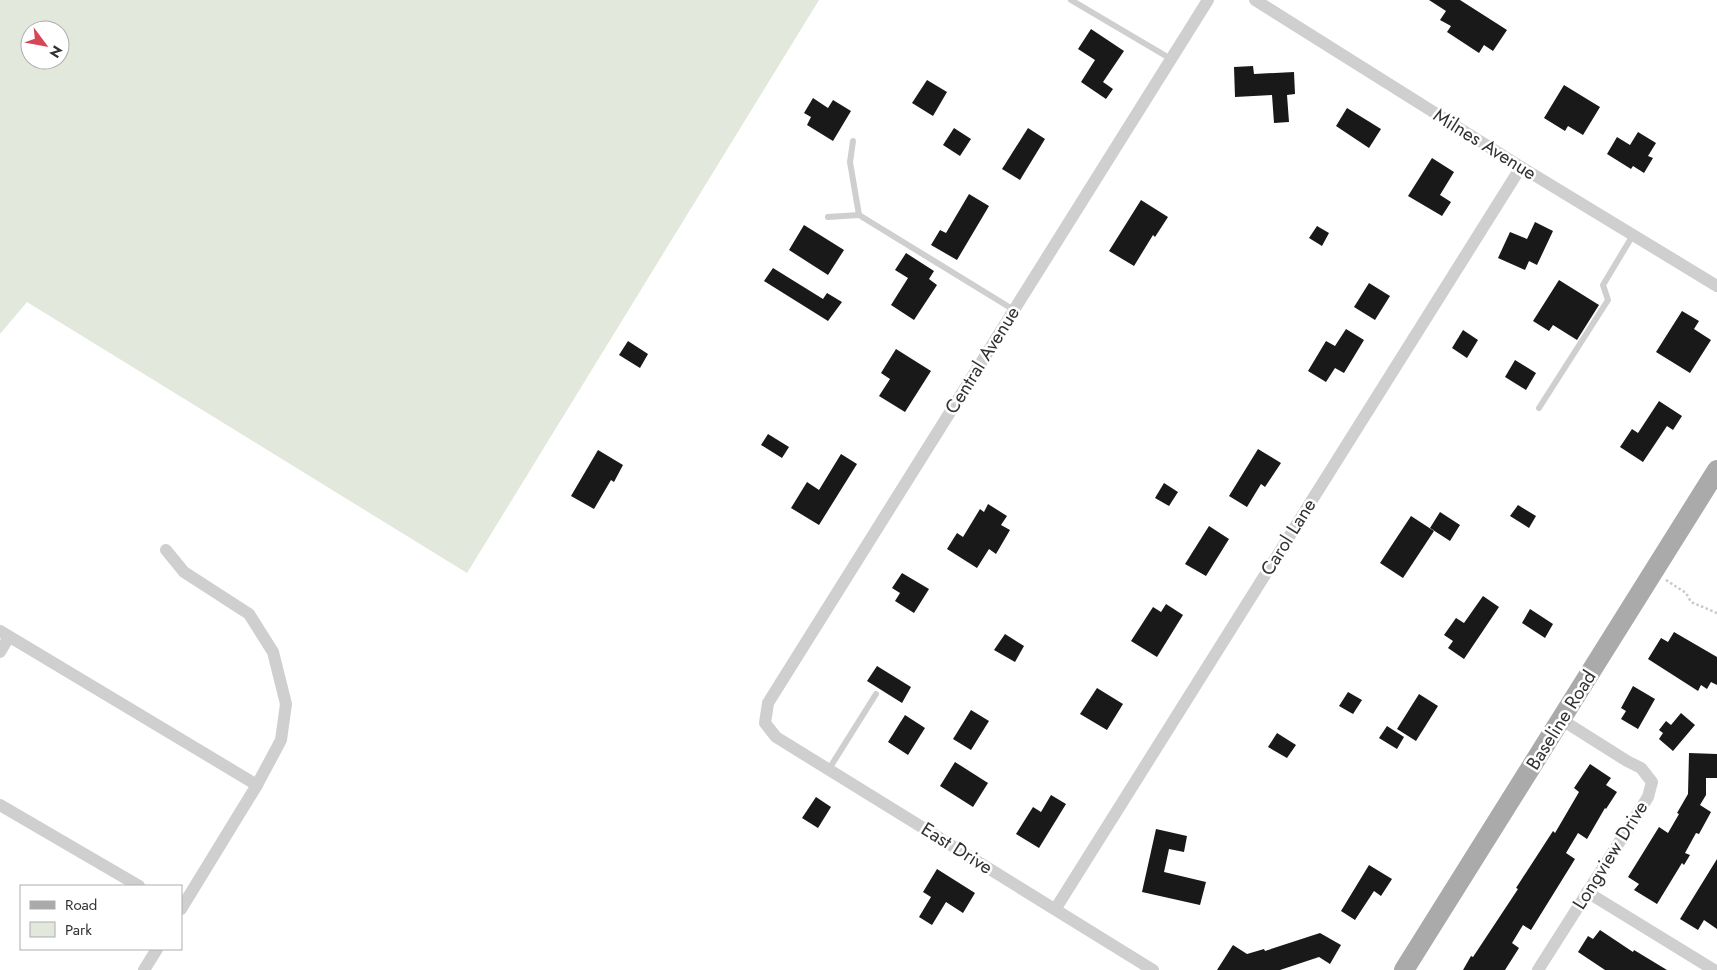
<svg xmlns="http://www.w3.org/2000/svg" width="1717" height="970" viewBox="0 0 1717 970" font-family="Jost,sans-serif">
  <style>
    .green { fill: #e2e8dc; fill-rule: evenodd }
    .building { fill: #191919 }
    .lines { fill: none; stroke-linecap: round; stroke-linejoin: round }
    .path { stroke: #c9c9c9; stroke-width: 2.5; stroke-dasharray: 2.5 2.5; stroke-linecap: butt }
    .lane { stroke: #cfcfcf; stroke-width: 6 }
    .street { stroke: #cfcfcf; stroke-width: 12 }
    .primary { stroke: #aaa; stroke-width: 20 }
    .labels { text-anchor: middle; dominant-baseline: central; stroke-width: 5; stroke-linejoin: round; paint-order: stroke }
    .street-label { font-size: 19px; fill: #323232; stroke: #fff }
  </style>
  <rect width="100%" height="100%" fill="#fff"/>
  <path class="green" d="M 0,0 L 819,0 L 467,573 L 27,302 L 0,334 ZM 30,30 L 60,30 L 60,60 L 30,60 Z"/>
  <g class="building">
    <polygon points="1429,0 1460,0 1507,30 1493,51 1484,45 1479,53 1447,32 1451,26 1440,20 1446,11"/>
    <polygon points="1091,29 1124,51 1103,82 1113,89 1106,99 1081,82 1095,60 1078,49"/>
    <polygon points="1253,66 1254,74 1294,72 1295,94 1287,95 1289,122 1274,123 1272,95 1235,97 1234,67"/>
    <polygon points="927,80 947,92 933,116 912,103"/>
    <polygon points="1564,85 1600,107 1583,135 1568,126 1565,131 1544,118"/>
    <polygon points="813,98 828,108 833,100 851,111 833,141 807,125 811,117 804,113"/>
    <polygon points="1347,108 1381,129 1369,148 1336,126"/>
    <polygon points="954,128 971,139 960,156 943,145"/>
    <polygon points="1028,128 1045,139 1020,180 1002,169"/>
    <polygon points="1638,132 1656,143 1648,156 1653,158 1644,173 1633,166 1631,169 1607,154 1617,137 1630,145"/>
    <polygon points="1432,158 1454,172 1440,195 1451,202 1442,216 1408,196"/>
    <polygon points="969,194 989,206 957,260 931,245 940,230 946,233"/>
    <polygon points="1141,200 1168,217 1155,237 1153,235 1134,266 1109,251"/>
    <polygon points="1535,222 1553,231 1537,265 1529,261 1525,270 1498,258 1510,232 1527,239"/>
    <polygon points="804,225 844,250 828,275 789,250"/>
    <polygon points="1317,226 1329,233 1322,246 1309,238"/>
    <polygon points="906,253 934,271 929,279 937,285 914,320 891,305 908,278 895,270"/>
    <polygon points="773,268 823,299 827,293 842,302 828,321 764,281"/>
    <polygon points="1559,280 1599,305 1577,340 1553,325 1549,331 1533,321"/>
    <polygon points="1369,283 1390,296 1375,320 1354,307"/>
    <polygon points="1682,311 1699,321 1694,329 1711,340 1690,373 1656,352"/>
    <polygon points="1346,329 1364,340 1344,373 1335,368 1326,382 1308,371 1326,341 1335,346"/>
    <polygon points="1463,330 1478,340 1467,358 1452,348"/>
    <polygon points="628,341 648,354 640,368 619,355"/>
    <polygon points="896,349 931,371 905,412 879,396 890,379 881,373"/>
    <polygon points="1515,360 1536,373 1526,390 1505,377"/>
    <polygon points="1659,401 1682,416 1673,430 1667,426 1643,462 1620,447 1632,429 1638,433"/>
    <polygon points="768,434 789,447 782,458 761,445"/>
    <polygon points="1258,449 1281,463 1265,487 1261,484 1247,507 1229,496"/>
    <polygon points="598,450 623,465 614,482 611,480 594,509 571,496"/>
    <polygon points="841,454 857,464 819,525 791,508 807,482 819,490"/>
    <polygon points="1164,483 1178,492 1169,506 1155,498"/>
    <polygon points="988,504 1007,516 1001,525 1010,530 996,554 989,549 977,568 947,549 957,533 963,537 980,509 984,512"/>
    <polygon points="1518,505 1536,516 1529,528 1510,516"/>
    <polygon points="1440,512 1460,525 1450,541 1430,528"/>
    <polygon points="1411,516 1434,531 1403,578 1380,563"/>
    <polygon points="1209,526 1229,539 1206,576 1185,564"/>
    <polygon points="902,573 929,589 914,613 895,601 900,593 892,588"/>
    <polygon points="1483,596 1499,607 1464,659 1448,648 1453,641 1444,635 1456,618 1464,623"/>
    <polygon points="1166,604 1183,615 1157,657 1131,641 1153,607 1161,612"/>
    <polygon points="1530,609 1553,624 1545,638 1522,623"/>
    <polygon points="1674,632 1717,657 1717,685 1711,682 1707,689 1701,685 1698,691 1648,659 1661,638 1668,642"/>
    <polygon points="1005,634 1024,646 1015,662 994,650"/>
    <polygon points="877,666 911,687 902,703 867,681"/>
    <polygon points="1633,686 1655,699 1638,729 1621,719 1626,711 1621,708"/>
    <polygon points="1097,688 1123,704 1107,730 1080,714"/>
    <polygon points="1348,692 1362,700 1353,714 1339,706"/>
    <polygon points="1419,694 1438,706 1416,741 1397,729"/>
    <polygon points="971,710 989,721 971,750 953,739"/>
    <polygon points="1681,713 1695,725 1673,751 1659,739 1663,733 1659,730 1666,721 1671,725"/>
    <polygon points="905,715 925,728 908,755 888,742"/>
    <polygon points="1387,726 1404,737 1397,749 1379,738"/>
    <polygon points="1277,733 1296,745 1287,758 1268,747"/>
    <polygon points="1689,753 1717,754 1717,778 1706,778 1706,795 1700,805 1711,812 1699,834 1696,833 1685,853 1690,855 1684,865 1682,863 1657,904 1634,890 1639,884 1628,877 1659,827 1668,833 1679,814 1677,813 1688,794"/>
    <polygon points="955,762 988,783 973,807 940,786"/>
    <polygon points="1590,764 1611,778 1606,785 1617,792 1606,809 1605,808 1587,839 1578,833 1566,853 1575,859 1531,930 1523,925 1512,943 1519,948 1505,970 1463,970 1471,956 1473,957 1518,889 1516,888 1553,831 1555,833 1579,792 1574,788"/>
    <polygon points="1051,795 1066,804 1039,848 1016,834 1033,807 1041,812"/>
    <polygon points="816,797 831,807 818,828 802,818"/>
    <polygon points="1156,829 1187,836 1184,852 1169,849 1164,872 1206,882 1200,905 1142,892"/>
    <polygon points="1717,859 1717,929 1704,920 1698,930 1680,919"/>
    <polygon points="1369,865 1392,879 1381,896 1374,891 1355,920 1341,911"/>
    <polygon points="937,869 975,893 963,913 946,902 932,925 919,917 931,897 923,892"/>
    <polygon points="1600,930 1633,952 1634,950 1667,970 1605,970 1578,952 1588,936 1593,939"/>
    <polygon points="1320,933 1341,945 1330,964 1319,957 1280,970 1217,970 1233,945 1247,954 1264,949 1265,951"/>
  </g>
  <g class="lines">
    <polyline class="path" points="1666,580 1686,593 1691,602 1717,613"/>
    <g class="lane">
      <polyline points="1071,0 1171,59"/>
      <polyline points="853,141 850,162 859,215 1014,310"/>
      <polyline points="828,217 859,215"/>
      <polyline points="1539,408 1608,300 1603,285 1633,235"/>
      <polyline points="829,769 876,694"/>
    </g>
    <g class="street">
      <polyline points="1255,0 1521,167 1717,286"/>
      <polyline points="166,550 184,572 249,614 273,652 286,704 281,740 257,785"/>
      <polyline points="0,631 257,785 181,909"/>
      <polyline points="0,652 9,637"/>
      <polyline points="0,805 139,886"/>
      <polyline points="1587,892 1714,970"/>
      <polyline points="1056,908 1521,167"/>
      <polyline points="144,970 157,949"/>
      <polyline points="1153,970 776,737 765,723 768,703 1208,0"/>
      <polyline points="1538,970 1648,797 1652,782 1641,768 1627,761 1562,720"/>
    </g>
    <polyline class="primary" points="1404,970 1717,470"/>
  </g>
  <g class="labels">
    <g class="street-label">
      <text transform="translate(1485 144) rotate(32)">Milnes Avenue</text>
      <text transform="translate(982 360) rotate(-58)">Central Avenue</text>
      <text transform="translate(1288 537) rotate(-58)">Carol Lane</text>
      <text transform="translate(1561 720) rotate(-58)">Baseline Road</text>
      <text transform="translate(957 848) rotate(32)">East Drive</text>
      <text transform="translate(1610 855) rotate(-58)">Longview Drive</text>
    </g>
  </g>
  <rect x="20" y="885" width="162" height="65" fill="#ffffff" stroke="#adadad"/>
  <rect x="30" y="901" width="25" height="8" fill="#aaaaaa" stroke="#adadad"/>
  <text x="65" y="910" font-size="15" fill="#323232">Road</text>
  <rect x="30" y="922" width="25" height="15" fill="#e2e8dc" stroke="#adadad"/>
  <text x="65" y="935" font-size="15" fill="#323232">Park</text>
  <g transform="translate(45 45) rotate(122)"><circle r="24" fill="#ffffff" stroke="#adadad"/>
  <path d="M0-4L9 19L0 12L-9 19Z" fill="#d74655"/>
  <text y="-8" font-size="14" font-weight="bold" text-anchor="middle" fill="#323232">N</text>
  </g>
</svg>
